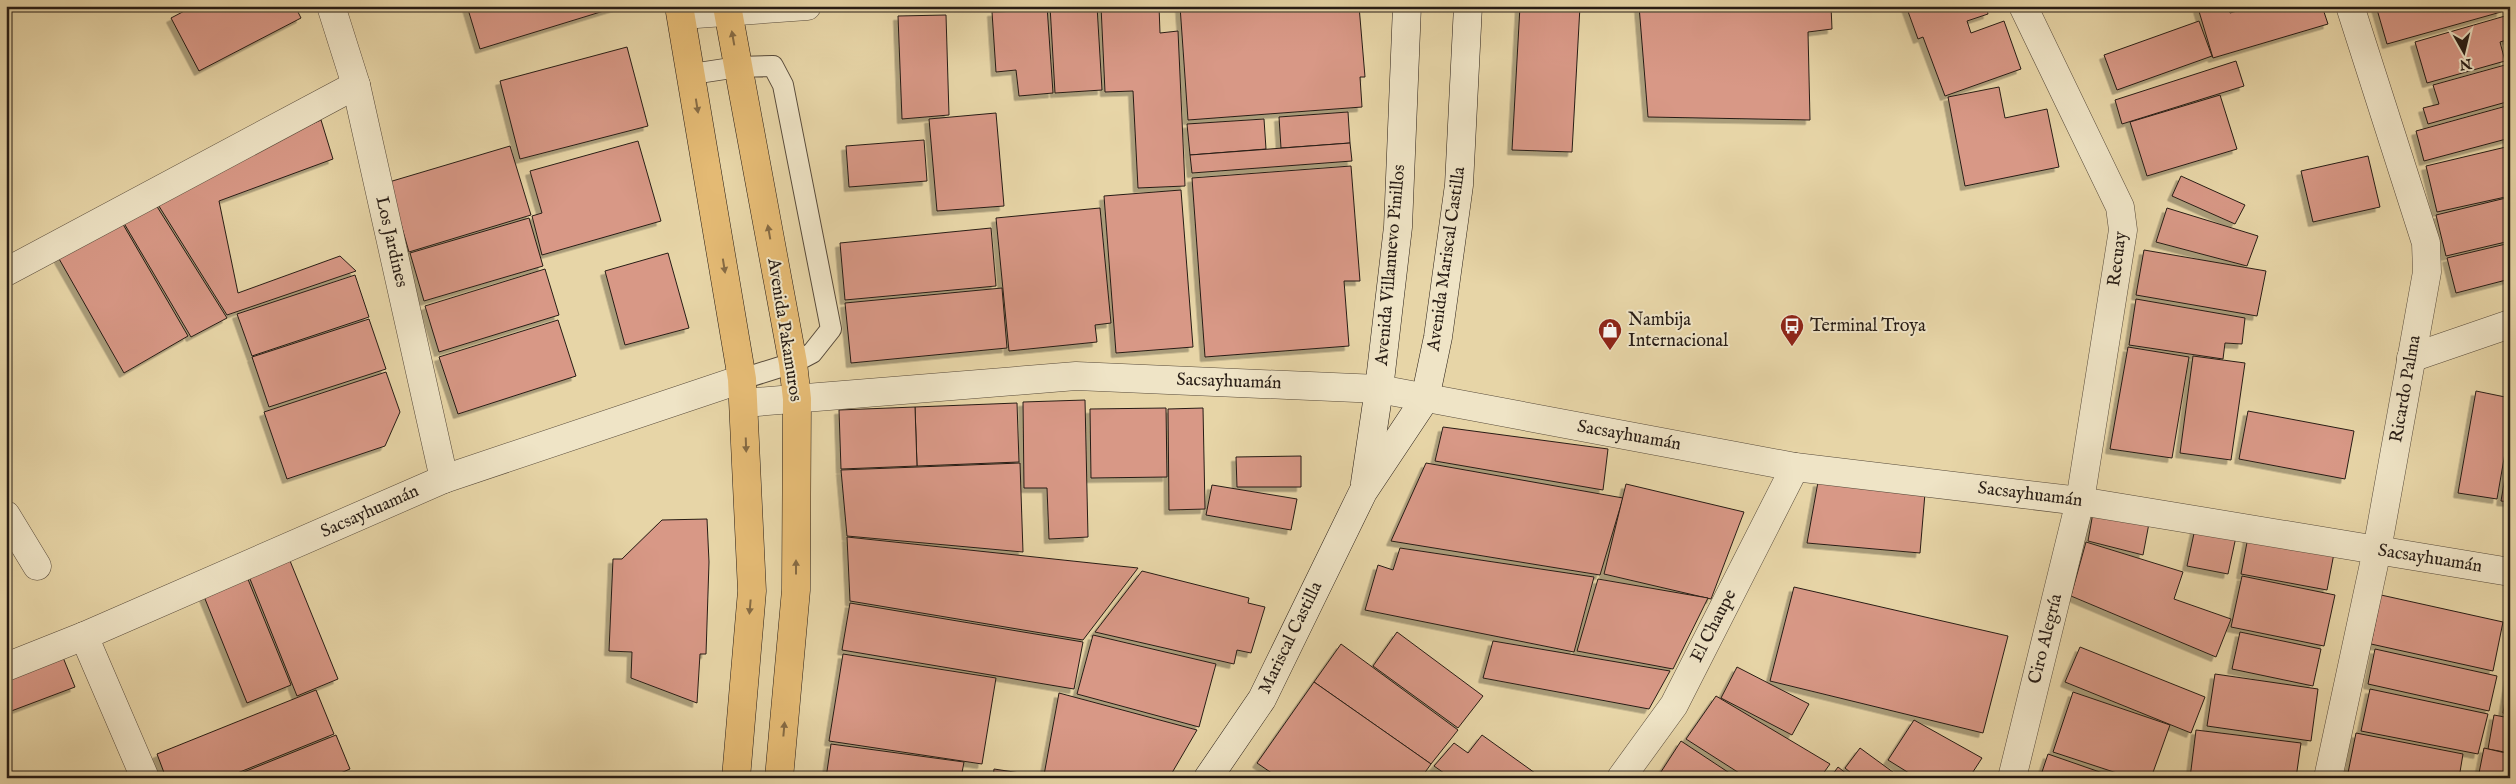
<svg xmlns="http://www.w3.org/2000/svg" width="2516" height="784" viewBox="0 0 2516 784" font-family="'IM FELL English',serif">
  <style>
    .building { fill: #d89886; stroke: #271c15; filter: url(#shadow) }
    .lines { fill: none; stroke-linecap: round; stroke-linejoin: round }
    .lane-casing { stroke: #574a3a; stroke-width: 22 }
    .street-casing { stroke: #574a3a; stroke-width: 29 }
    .secondary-casing { stroke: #271c15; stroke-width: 29 }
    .highway-casing { stroke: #271c15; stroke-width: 29 }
    .lane { stroke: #efe4c6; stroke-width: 20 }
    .street { stroke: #efe4c6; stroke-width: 28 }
    .secondary { stroke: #efe4c6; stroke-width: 28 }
    .highway { stroke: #e4ba74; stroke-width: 28 }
    .oneway { fill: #866b44 }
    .labels { text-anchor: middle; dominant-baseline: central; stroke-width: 4; stroke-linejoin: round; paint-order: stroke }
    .street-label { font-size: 18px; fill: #271c15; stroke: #efe4c6 }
    .poi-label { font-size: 18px; fill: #271c15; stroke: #efe4c6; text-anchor: start }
  </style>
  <defs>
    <filter id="shadow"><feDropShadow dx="-4.5" dy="4.5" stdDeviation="0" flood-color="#0004"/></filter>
  </defs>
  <rect width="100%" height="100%" fill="#e7d5a7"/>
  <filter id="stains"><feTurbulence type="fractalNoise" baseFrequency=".004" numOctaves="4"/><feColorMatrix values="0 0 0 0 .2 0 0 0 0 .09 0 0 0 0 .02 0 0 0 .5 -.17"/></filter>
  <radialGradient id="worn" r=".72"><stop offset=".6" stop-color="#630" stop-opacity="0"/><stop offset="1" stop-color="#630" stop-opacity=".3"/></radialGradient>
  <g class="building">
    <polygon points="194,6 295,6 301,18 199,71 171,18"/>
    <polygon points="467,6 620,6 480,49"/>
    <polygon points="1022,6 1047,6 1053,93 1019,96 1016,70 996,72 992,12 1022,11"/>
    <polygon points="1050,6 1097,6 1102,90 1055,93"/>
    <polygon points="1101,6 1159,6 1160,33 1178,31 1185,186 1138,188 1133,91 1105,92"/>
    <polygon points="1180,6 1359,6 1365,77 1360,77 1362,107 1188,120"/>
    <polygon points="1520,6 1580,6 1572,152 1512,150"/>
    <polygon points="1639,6 1831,6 1832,29 1808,32 1810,120 1648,117"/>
    <polygon points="1906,6 1986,6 1988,14 1967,21 1971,33 2004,21 2021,69 1945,96 1923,37 1918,39"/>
    <polygon points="2204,6 2228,6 2230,13 2254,6 2322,6 2328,24 2213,58 2198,8"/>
    <polygon points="2376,6 2500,6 2501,12 2387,44"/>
    <polygon points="946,15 949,115 902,119 898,16"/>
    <polygon points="2505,16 2510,39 2500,42 2505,61 2427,83 2415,42"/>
    <polygon points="2199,21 2212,56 2117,90 2104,55"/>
    <polygon points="627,47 648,126 520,159 500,81"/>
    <polygon points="2236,61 2244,86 2122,124 2115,100"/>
    <polygon points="2505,65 2510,81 2510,101 2428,124 2423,108 2439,104 2433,85"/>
    <polygon points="1999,87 2005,118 2047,109 2059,167 1965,186 1948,97"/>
    <polygon points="2220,95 2237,149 2147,176 2130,122"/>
    <polygon points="2510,105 2510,138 2424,161 2416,131"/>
    <polygon points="1348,112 1350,143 1281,148 1279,117"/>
    <polygon points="996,113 1004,206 937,211 929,119"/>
    <polygon points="1264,119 1266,149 1190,155 1187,124"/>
    <polygon points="321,120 333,159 219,201 238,293 340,256 356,271 227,315 152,195"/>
    <polygon points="924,140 927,181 849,187 846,146"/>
    <polygon points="638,141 661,221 542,255 532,216 542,213 530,171"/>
    <polygon points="1350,143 1352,161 1192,173 1190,155"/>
    <polygon points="510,146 531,215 409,252 389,182"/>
    <polygon points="2510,146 2510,196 2437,212 2426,166"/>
    <polygon points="2368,156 2380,207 2313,222 2301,171"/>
    <polygon points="1351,166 1360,281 1344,281 1349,346 1205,357 1192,178"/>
    <polygon points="2181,176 2245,205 2235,224 2172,196"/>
    <polygon points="1181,190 1193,347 1116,353 1104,196"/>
    <polygon points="151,197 227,318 191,337 118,213"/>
    <polygon points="2510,197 2510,241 2446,256 2436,215"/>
    <polygon points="1100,208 1111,323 1095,325 1097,342 1009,351 996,218"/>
    <polygon points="2167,208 2258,236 2247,266 2156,242"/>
    <polygon points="117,214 188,336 124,373 54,250"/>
    <polygon points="529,218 543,266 424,301 410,253"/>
    <polygon points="991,228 996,286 845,300 840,243"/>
    <polygon points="2510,243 2510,279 2456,293 2447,258"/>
    <polygon points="2144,250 2266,271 2257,316 2136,295"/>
    <polygon points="668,253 689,328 625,345 605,271"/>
    <polygon points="545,269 559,315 439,352 425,306"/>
    <polygon points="355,275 369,317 252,356 237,314"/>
    <polygon points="1002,288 1007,348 851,363 845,303"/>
    <polygon points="2136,299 2245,318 2242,344 2225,343 2223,359 2129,345"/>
    <polygon points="369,319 386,369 269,407 252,357"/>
    <polygon points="558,320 576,376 458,414 439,357"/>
    <polygon points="2128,347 2189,357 2172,458 2110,449"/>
    <polygon points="2193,356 2245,363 2231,460 2180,453"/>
    <polygon points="386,372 400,412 385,446 287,479 264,412"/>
    <polygon points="2476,391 2510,398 2510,424 2497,499 2458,493"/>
    <polygon points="1085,400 1088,537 1049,539 1047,488 1024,488 1023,402"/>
    <polygon points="1017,403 1019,462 917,466 915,407"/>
    <polygon points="915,407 917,466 841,469 839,410"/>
    <polygon points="1166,408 1167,477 1091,478 1090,409"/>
    <polygon points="1203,408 1205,509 1169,510 1168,409"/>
    <polygon points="2248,411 2354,431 2345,479 2239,459"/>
    <polygon points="1443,427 1608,449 1603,490 1435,461"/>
    <polygon points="2510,448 2510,502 2501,501"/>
    <polygon points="1301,456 1301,487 1237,487 1236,457"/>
    <polygon points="1020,463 1023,552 847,536 841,470"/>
    <polygon points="1426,463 1623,498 1600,575 1391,541"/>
    <polygon points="1818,482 1925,493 1920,553 1807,543"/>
    <polygon points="1626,484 1744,512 1711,599 1604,574"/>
    <polygon points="1212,485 1297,499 1291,530 1206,515"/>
    <polygon points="2094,507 2150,518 2143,555 2088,541"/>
    <polygon points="707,519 709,562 706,654 700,654 697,703 631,678 632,652 609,651 613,559 622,559 662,520"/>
    <polygon points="2196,524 2237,532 2228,574 2187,566"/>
    <polygon points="2249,532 2335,548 2327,590 2241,574"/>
    <polygon points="847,537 1138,568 1083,640 850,601"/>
    <polygon points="2086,542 2183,572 2174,599 2231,619 2216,657 2071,596"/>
    <polygon points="1400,548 1594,577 1574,652 1365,610 1378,565 1393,570"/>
    <polygon points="286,551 338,679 297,696 246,569"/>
    <polygon points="1142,571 1249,598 1248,603 1265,607 1251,653 1237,650 1234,664 1095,632"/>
    <polygon points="245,572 291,685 247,703 201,589"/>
    <polygon points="2242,576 2335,595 2324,646 2231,627"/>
    <polygon points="1598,579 1708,598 1673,669 1577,651"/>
    <polygon points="1794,587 2008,636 1983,733 1770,681"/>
    <polygon points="2381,595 2503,622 2493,671 2371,644"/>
    <polygon points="850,603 1083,642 1074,689 842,650"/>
    <polygon points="1397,632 1483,696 1458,728 1373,666"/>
    <polygon points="2240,632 2321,649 2313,686 2232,669"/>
    <polygon points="1093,635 1216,664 1199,727 1077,694"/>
    <polygon points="1493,641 1670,671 1649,709 1483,678"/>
    <polygon points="1341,644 1458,730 1431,764 1314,682"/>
    <polygon points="2080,647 2205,697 2191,733 2065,682"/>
    <polygon points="2375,649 2497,676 2489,711 2368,684"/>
    <polygon points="60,650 75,687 6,713 6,671"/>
    <polygon points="843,654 996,678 982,764 829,741"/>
    <polygon points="1737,667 1809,704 1792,735 1721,698"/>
    <polygon points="2215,674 2318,689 2311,741 2207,726"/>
    <polygon points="2509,676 2510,677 2510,715 2503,713"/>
    <polygon points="1314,682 1431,764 1421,778 1279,778 1257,763"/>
    <polygon points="2370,689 2488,714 2478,754 2361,731"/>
    <polygon points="316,690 334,734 225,778 166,778 157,754"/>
    <polygon points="2073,692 2170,725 2151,778 2132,778 2053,752"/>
    <polygon points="1059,693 1197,730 1169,778 1061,778 1044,775"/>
    <polygon points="1716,696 1830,764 1820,778 1747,778 1686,739"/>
    <polygon points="2494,715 2510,718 2510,753 2488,749"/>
    <polygon points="1914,720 1982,758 1969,778 1917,778 1888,760"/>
    <polygon points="2196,730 2301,743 2296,778 2190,778"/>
    <polygon points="2356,733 2463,754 2459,778 2347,778"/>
    <polygon points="336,735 350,769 329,778 229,778"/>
    <polygon points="1482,735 1542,778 1451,778 1434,766 1454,743 1468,753"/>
    <polygon points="1681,741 1737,778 1657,778"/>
    <polygon points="831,744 964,762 961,778 826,778"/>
    <polygon points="1860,748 1901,778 1857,778 1845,768"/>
    <polygon points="2484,748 2510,754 2510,778 2478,778"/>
    <polygon points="2048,754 2117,778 2040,778"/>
    <polygon points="1838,767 1852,778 1830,778"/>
    <polygon points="994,769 1053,778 993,778"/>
  </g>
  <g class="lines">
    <g class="lane-casing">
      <polyline id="lane" points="692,74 738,67 773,66 783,85 831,329 812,353 793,363 742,379"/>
    </g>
    <g class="street-casing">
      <g id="street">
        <polyline points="331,6 356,85 444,479"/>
        <polyline points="682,15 807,6"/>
        <polyline points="6,272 356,85"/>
        <polyline points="2411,358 2510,324"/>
        <polyline points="744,403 1076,376 1379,389 1795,467 2080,501 2510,572"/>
        <polyline points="6,515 37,566"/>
        <polyline points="84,636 145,778"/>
        <polyline points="6,667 84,636 444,479 742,379"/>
        <polyline points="1621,778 1674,705 1795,467"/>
        <polyline points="2012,778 2080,501 2123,230 2120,207 2023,6"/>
        <polyline points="2328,778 2377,550 2427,272 2426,243 2350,6"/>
      </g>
    </g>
    <g class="secondary-casing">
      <g id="secondary">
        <polyline points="1365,483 1379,389 1398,227 1407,6"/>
        <polyline points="1208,778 1262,699 1363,492 1425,399 1438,337 1459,185 1468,6"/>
      </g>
    </g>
    <g class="highway-casing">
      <g id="highway">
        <polyline points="679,6 742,379 752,591 736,778"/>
        <polyline points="727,6 793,363 797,399 796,590 779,778"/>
      </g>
    </g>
    <use href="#lane" class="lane"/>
    <use href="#street" class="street"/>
    <use href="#secondary" class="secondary"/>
    <use href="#highway" class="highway"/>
  </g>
  <defs><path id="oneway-solid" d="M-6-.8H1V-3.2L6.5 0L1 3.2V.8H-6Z" transform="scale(1.25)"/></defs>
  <g class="oneway">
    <use href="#oneway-solid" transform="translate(733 38) rotate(-100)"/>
    <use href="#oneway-solid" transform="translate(697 106) rotate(81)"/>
    <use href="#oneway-solid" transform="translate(769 232) rotate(-100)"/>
    <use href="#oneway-solid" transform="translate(724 266) rotate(81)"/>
    <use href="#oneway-solid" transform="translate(746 445) rotate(88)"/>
    <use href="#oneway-solid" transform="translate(796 567) rotate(-90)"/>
    <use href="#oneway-solid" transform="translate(750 607) rotate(95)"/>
    <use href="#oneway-solid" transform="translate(784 729) rotate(-85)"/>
  </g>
  <defs>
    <g id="bus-pin" transform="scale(1.25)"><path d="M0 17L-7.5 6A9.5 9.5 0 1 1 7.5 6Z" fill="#8f2418" stroke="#efe4c6"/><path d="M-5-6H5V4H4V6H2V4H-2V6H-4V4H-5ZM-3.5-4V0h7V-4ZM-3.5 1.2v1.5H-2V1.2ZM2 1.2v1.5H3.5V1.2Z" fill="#fff"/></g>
    <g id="shop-pin" transform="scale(1.25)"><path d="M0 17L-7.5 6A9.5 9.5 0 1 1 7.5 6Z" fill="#8f2418" stroke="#efe4c6"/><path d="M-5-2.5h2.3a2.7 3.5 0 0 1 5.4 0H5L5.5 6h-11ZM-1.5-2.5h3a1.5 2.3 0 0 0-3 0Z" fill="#fff"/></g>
  </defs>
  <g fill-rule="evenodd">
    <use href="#bus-pin" x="1792" y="326"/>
    <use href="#shop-pin" x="1610" y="330"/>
  </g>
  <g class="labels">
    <g class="street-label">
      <text transform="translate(391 242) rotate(77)">Los Jardines</text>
      <text transform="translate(1447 259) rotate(-82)">Avenida Mariscal Castilla</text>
      <text transform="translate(2118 259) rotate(-83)">Recuay</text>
      <text transform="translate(1391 265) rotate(-85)">Avenida Villanuevo Pinillos</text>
      <text transform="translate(784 330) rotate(81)">Avenida Pakamuros</text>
      <text transform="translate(1229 382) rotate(2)">Sacsayhuamán</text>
      <text transform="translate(2406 389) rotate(-80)">Ricardo Palma</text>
      <text transform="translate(1629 436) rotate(10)">Sacsayhuamán</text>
      <text transform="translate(2030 495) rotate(7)">Sacsayhuamán</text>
      <text transform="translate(370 512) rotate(-24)">Sacsayhuamán</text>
      <text transform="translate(2430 559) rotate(9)">Sacsayhuamán</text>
      <text transform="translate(1714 626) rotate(-63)">El Chaupe</text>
      <text transform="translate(1291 638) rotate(-64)">Mariscal Castilla</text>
      <text transform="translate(2046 639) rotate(-76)">Ciro Alegría</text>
    </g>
    <g class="poi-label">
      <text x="1628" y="320">Nambija<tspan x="1628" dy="21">Internacional</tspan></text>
      <text x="1810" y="326">Terminal Troya</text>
    </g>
  </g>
  <rect width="2516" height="784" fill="none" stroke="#e7d5a7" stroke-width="25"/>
  <rect x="8" y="8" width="2501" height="769" fill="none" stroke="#271c15" stroke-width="2.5"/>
  <rect x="12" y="12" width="2491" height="759" fill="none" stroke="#271c15"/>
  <g transform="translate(2464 52) rotate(172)" stroke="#efe4c6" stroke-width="4" paint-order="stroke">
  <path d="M0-4L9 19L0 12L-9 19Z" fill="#271c15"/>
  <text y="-8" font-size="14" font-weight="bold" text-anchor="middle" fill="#271c15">N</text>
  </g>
  <rect width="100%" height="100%" filter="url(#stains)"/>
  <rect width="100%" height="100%" fill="url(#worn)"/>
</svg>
